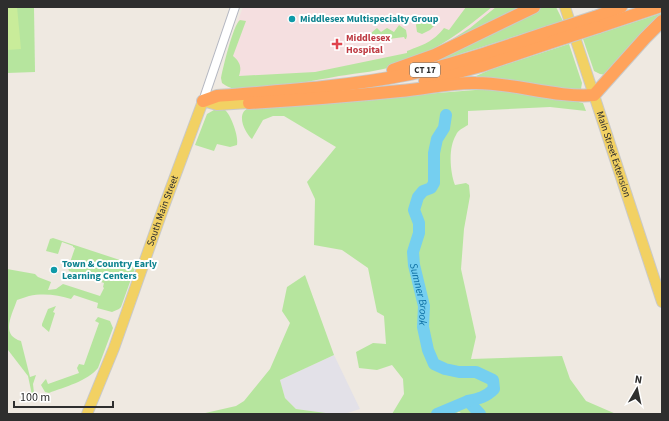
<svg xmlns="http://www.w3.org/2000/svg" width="669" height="421" viewBox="0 0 669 421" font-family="'Source Sans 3',sans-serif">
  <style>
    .industrial { fill: #e3e1e8 }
    .medical { fill: #f5dfe0 }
    .green { fill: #b6e59e }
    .pitch { fill: #c9ec9a }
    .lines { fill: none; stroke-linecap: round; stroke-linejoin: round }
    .river { stroke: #75cff0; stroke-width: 12 }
    .minor-casing { stroke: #b4b7c1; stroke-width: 10 }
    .major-casing { stroke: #c9c9c9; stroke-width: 12 }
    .highway-casing { stroke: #c9c9c9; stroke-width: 14 }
    .minor { stroke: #fff; stroke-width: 8 }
    .major { stroke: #f2d163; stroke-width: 10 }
    .highway { stroke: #ffa35c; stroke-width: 12 }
    .highway-bridge-casing { stroke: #c9c9c9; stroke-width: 14; stroke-linecap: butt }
    .highway-bridge { stroke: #ffa35c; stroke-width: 12 }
    .culture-dot { fill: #0f9aa8; stroke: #fff; stroke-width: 1.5 }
    .health-dot { fill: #e0444e; stroke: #fff; stroke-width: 1.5 }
    .labels { text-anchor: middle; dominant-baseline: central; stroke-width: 4; stroke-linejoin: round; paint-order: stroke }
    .shield { fill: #fff; stroke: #6d6d6d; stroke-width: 1 }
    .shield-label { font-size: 9px; font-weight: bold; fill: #2e2e2e }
    .culture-label { font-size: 10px; font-weight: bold; fill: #0d838f; stroke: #fff; text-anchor: start }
    .health-label { font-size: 10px; font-weight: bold; fill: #be3a42; stroke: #fff; text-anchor: start }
    .street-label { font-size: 10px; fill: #2e2e2e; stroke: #fff }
    .water-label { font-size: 11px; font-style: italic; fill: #0d6fa3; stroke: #fff }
  </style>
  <rect width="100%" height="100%" fill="#efe9e1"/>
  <polygon class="industrial" points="334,355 360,409 344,414 333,414 296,409 285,398 280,380"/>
  <polygon class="medical" points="243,7 496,7 470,28 454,39 435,50 399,65 383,69 312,82 286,85 229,88 222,83 221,78 232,37"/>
  <g class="green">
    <polygon points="7,7 34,7 35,72 7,73"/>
    <path d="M 466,7 L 492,7 C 463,31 436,51 399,65 C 380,71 359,73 339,76 C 307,82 271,89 239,89 C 232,89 228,87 222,83 L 221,78 C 223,68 233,25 240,20 L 246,21 L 233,56 C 240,62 242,67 239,76 L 315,72 L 407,53 L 407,51 C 423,45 433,42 444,28 L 449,30 Z"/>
    <polygon points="496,7 524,7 435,50 470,28"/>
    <polygon points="542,7 556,7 563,21 438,61 436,59"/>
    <polygon points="662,13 662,16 606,75 600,74 594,71 583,39"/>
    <polygon points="432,20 437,23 430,30 422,34 417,32 416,25 418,21"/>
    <polygon points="399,25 406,30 407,36 406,39 405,39 404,37 389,39 380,43 371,33 377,28 381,32 387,28 394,32"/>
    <polygon points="569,44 582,83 581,89 579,91 502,79 478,78 476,76 492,69"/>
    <path d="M 488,89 L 560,98 L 583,103 L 586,111 L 550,107 L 468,111 L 468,125 C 463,128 458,130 456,135 C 448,148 450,172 455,185 L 466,183 L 469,185 L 470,196 L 464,229 L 461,269 L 476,337 L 471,359 L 562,356 L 570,379 L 586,401 L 616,414 L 463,414 L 459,412 L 454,414 L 392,414 L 404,394 L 403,379 L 392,365 L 377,370 L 359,368 L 356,352 L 373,343 L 386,344 L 384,316 L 377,312 L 368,268 L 342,250 L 314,245 L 315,199 L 307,182 L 336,147 L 284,116 L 273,116 L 263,120 L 252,139 C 245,133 235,113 249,108 Z"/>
    <path d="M 224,109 C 231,114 239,137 237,145 L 230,147 L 217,144 L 214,151 L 195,145 L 207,114 L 214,110 Z"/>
    <path d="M 53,238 L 132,264 L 135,268 L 121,307 L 119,309 L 112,312 L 97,308 L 98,303 L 74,295 L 71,299 C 59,295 43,293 29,296 C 25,297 21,299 17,300 C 12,315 0,335 21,341 L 30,377 L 36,375 L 33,384 L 34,393 L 32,395 L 28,376 L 8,350 L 7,269 L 35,274 L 38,277 L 51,282 L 48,290 L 56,289 L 63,284 L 100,296 L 104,288 L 103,287 L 104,283 L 69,271 L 68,268 L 75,248 L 73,247 L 73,246 L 62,242 L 58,254 L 46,251 L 50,239 Z"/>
    <polygon points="305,275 334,355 280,380 285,398 296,409 333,414 201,414 236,406 244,401 270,369 290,323 282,311 287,287"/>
    <polygon points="56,306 53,312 55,313 49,332 42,326 42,324 48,309"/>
    <path d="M 98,317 L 110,321 L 113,328 L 98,368 C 88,381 64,387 49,393 L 45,392 L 41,385 L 45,380 L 46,379 L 48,384 L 79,373 L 77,368 L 79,364 L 84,365 L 99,323 L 95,321 Z"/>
  </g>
  <polygon class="pitch" points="7,7 17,7 21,49 7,50"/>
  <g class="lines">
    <g class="river">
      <path id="s1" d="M 446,115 L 444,128 L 437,139 L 434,153 L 434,183 L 431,188 L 423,191 L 418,197 L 414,210 L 419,223 L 419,233 L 413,252 L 414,265 L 424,306 L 423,327 L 428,350 L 434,364 L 445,369 L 459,372 L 476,372 L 493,380 L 494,389 C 486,397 478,399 468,401 L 480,414"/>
      <polyline points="437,414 468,401"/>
    </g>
    <g class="minor-casing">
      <polyline id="minor" points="203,101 235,7"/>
    </g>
    <g class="major-casing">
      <g id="major">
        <path id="s2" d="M 565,7 L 662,302"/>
        <path id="s3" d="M 87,414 L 114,348 L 163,209 L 203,101 L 217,105 L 249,103"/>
      </g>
    </g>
    <g class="highway-casing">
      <g id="highway">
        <polyline points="595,17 621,7"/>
        <polyline points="598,27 658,7"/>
        <polyline points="393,70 435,55 534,7"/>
        <polyline points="425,81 481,66 552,42"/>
        <path d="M 203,101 L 217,96 C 282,91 346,87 410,74 C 457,64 503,47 549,32"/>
        <path d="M 249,103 C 299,100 350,96 400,91 C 426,89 451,82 476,83 C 515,83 556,98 594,95 L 645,38 L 662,21"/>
      </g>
    </g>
    <use href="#minor" class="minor"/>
    <use href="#major" class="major"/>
    <use href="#highway" class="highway"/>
    <g class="highway-bridge-casing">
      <g id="highway-bridge">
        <polyline points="549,32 595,17"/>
        <polyline points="552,42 598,27"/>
      </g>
    </g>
    <use href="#highway-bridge" class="highway-bridge"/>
  </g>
  <g class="culture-dot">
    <circle cx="292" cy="19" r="4"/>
    <circle cx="54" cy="270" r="4"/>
  </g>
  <path class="health-dot" d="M335 38h4v4h4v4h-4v4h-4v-4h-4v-4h4z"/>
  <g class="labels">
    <rect class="shield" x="410" y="63" width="30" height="14" rx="3"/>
    <g class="shield-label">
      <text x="425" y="70">CT 17</text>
    </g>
    <g class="culture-label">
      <text x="300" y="19">Middlesex Multispecialty Group</text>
      <text x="62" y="264">Town &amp; Country Early<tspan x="62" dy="12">Learning Centers</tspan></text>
    </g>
    <g class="health-label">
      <text x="346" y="38">Middlesex<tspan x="346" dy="12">Hospital</tspan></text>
    </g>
    <g class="street-label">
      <text stroke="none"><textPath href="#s2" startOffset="155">Main Street Extension</textPath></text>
      <text stroke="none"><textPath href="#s3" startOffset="217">South Main Street</textPath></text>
    </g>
    <g class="water-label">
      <text stroke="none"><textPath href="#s1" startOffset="193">Sumner Brook</textPath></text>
    </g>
  </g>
  <rect width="669" height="421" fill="none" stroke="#2e2e2e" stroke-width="16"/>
  <g transform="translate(637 389) rotate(9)" stroke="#ffffff" stroke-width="3" paint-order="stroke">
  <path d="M0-3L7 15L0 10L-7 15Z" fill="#2e2e2e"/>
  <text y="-6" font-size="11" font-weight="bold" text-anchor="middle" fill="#2e2e2e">N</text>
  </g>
  <path d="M14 401v6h99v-6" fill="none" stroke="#2e2e2e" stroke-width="2"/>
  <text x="20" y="401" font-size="12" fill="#2e2e2e" stroke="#ffffff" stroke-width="3" paint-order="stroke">100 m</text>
</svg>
